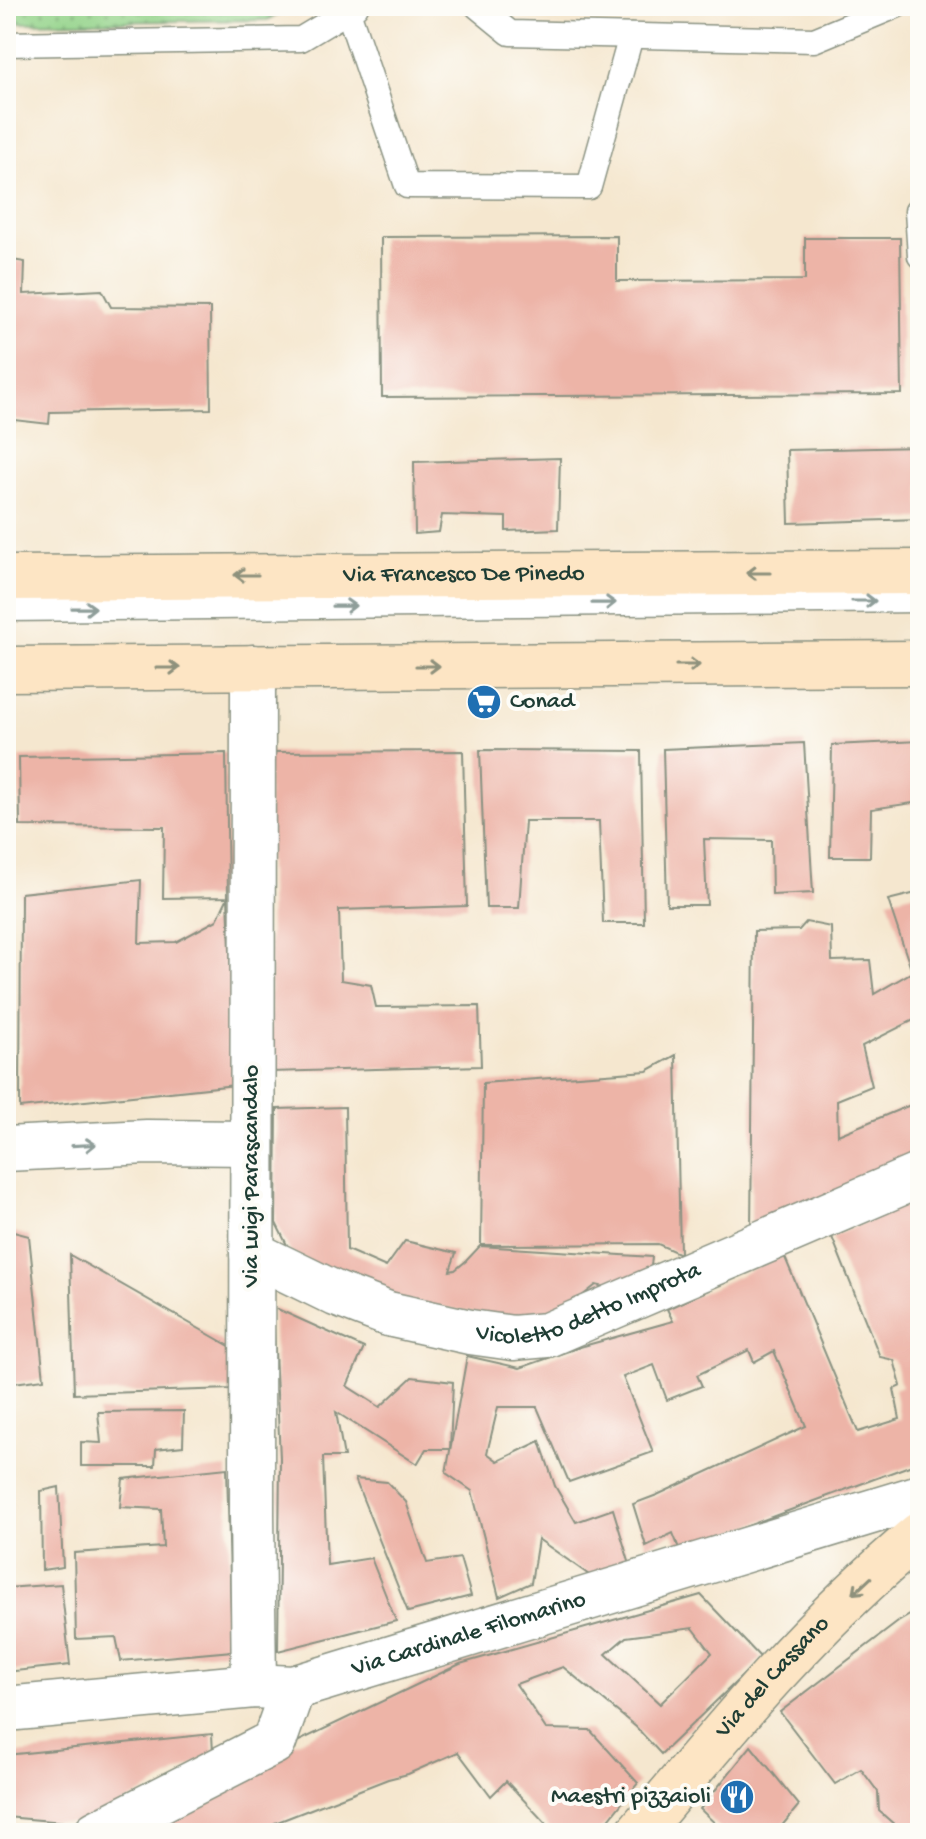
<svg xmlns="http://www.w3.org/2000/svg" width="926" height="1839" viewBox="0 0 926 1839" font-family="'Gochi Hand',sans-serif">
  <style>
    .grass { fill: url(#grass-dots); stroke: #59885e; stroke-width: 2 }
    .building { fill: #edb4a7; fill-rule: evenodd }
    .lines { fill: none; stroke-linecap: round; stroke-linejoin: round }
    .service-casing { stroke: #8a9282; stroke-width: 27 }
    .minor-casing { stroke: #8a9282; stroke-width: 47 }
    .secondary-casing { stroke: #8a9282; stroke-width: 47 }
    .service { stroke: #fff; stroke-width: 24 }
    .minor { stroke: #fff; stroke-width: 44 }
    .secondary { stroke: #fde5c4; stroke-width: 44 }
    .oneway { stroke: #8e917c }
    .oneway2 { stroke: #8f9e9a }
    .labels { text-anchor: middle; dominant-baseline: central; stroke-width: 8; stroke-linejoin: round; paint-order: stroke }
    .street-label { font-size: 24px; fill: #1f3d34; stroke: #fdfcf7 }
    .poi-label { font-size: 24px; fill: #1f3d34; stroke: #fdfcf7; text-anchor: start }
  </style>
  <defs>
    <pattern id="grass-dots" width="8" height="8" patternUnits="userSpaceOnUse" patternTransform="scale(2)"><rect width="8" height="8" fill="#93d389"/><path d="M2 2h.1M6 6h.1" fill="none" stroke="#77ac71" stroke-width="1.8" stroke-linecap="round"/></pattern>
  </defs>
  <rect width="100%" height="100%" fill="#fdfcf7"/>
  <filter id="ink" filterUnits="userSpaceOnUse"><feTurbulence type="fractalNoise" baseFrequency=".0125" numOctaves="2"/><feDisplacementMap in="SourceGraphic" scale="16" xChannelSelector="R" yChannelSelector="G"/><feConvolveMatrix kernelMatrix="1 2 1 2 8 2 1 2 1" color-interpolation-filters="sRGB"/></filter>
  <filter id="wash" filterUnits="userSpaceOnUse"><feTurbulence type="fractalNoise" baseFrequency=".006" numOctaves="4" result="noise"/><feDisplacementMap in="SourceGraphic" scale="32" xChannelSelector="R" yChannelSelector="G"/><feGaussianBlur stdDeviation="1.8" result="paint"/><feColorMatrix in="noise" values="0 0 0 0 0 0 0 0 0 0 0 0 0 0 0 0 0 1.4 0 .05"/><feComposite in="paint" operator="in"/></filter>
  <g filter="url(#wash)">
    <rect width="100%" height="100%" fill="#f5e7cf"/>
    <polygon class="grass" points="6,6 298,6 267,20 6,23"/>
    <g id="blocks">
      <g class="building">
        <polygon points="617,236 617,281 805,280 805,238 900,238 902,394 382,397 381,237"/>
        <polygon points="6,259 25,262 24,294 102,290 111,307 210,308 211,409 50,412 49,424 6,419"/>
        <polygon points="920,447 920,519 789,523 787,450"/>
        <polygon points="560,458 558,529 506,531 506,517 442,515 439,532 415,534 414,462"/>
        <polygon points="920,741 920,802 871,809 870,857 830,857 832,745"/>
        <polygon points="804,743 813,893 772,895 771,840 704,839 707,905 667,905 663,749"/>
        <polygon points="480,750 641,751 644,923 603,923 599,821 525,821 519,908 486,908"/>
        <polygon points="463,751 467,906 339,910 341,980 371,985 376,1007 479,1006 481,1066 271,1072 268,752"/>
        <polygon points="226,753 228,897 163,898 164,827 20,826 19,757"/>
        <polygon points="141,880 139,943 176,942 217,920 228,897 235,1085 20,1108 21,893"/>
        <polygon points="920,892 920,1017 862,1046 872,1086 837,1100 838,1135 920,1101 920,1162 751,1231 754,931 799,930 806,922 831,927 832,961 870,960 874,994 912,972 888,900"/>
        <polygon points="676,1055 680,1254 658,1244 481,1245 483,1083 647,1071"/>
        <polygon points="345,1107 347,1250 386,1267 405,1241 456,1253 450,1271 455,1270 466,1261 480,1246 652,1257 649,1283 623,1291 596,1285 559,1314 524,1321 369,1295 290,1251 276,1223 277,1109"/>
        <polygon points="920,1198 920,1237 912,1241 920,1263 920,1462 680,1551 673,1533 646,1546 633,1504 657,1495 806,1426 774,1351 754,1362 749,1350 697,1375 702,1386 667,1400 654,1365 623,1377 653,1452 569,1482 537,1407 498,1407 487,1453 498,1461 540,1441 555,1486 576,1522 613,1509 631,1568 592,1577 538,1539 531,1583 499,1597 472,1491 446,1473 467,1356 520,1368 580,1347 673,1321 667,1309 784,1255 858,1432 900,1419 894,1389 901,1386 894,1360 880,1357 832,1237"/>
        <polygon points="6,1230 29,1236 44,1379 6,1384 6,1344 10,1345 6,1308"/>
        <polygon points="70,1255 233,1348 232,1389 74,1394"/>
        <polygon points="273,1307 364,1348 347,1386 380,1407 412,1377 453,1382 450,1449 426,1449 417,1464 336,1412 344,1457 323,1457 327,1565 371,1558 396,1621 278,1651 280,1458"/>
        <polygon points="184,1411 183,1446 156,1449 155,1466 81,1466 81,1442 101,1443 98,1412"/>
        <polygon points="227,1468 232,1651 121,1661 116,1637 76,1639 74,1553 163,1547 161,1509 120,1507 123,1479"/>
        <polygon points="355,1479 387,1482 406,1502 427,1563 460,1558 471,1596 408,1612"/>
        <polygon points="59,1487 63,1567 42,1570 41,1491"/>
        <polygon points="61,1584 70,1665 6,1672 6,1588"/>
        <path d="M 701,1595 L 761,1658 L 661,1754 L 636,1727 L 563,1667 L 516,1684 L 546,1729 L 590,1730 L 638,1783 L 598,1833 L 545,1833 L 549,1827 L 506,1781 L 491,1796 L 458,1752 L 408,1774 L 388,1779 L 275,1823 L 259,1833 L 134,1833 L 178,1799 L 460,1664 ZM 693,1628 L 712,1653 L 660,1704 L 606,1654 L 626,1637 Z"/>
        <polygon points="920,1609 920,1833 904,1833 879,1811 878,1792 861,1769 835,1784 780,1712 898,1622"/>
        <polygon points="212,1734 213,1753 87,1824 6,1817 6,1755"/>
        <polygon points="751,1746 799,1805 776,1833 725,1833 700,1809"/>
      </g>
    </g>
  </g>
  <g filter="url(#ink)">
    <use href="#blocks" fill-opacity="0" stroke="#8a9282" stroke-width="2"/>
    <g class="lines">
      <g class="service-casing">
        <g id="service">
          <polyline points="477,6 510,33 814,40 896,6"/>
          <polyline points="348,11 407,186 589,187 631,36"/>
          <polyline points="6,44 301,39 356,6"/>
          <polyline points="920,211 917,211 920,256"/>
          <polyline points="6,609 920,600"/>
        </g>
      </g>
      <g class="minor-casing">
        <g id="minor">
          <polyline points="253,667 252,1513 254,1686"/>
          <polyline points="6,1149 147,1142 252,1143"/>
          <path id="s1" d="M 252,1253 L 336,1294 L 388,1314 L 470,1332 L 513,1338 L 547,1335 L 920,1175"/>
          <path id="s2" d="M 6,1709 L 254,1686 L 293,1688 L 920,1497"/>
          <polyline points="96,1833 274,1742 293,1688"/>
        </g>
      </g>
      <g class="secondary-casing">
        <g id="secondary">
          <path id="s3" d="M 6,578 L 920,572"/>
          <polyline points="6,669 920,663"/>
          <path id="s4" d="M 638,1833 C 726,1727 813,1622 920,1534"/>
        </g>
      </g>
      <use href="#service" class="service"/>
      <use href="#minor" class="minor"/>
      <use href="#secondary" class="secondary"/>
    </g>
    <defs><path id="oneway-shaft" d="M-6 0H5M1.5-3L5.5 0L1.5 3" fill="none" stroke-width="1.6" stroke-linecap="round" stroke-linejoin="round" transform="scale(2)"/></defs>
    <g class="oneway">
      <use href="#oneway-shaft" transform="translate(758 573) rotate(180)"/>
      <use href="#oneway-shaft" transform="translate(246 575) rotate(180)"/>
      <use href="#oneway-shaft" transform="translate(688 665)"/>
      <use href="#oneway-shaft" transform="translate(428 666)"/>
      <use href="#oneway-shaft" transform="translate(168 668)"/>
      <use href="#oneway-shaft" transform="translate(862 1586) rotate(137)"/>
    </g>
    <g class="oneway2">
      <use href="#oneway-shaft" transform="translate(864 601)"/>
      <use href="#oneway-shaft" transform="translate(604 603) rotate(-1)"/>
      <use href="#oneway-shaft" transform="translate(344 606) rotate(-1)"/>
      <use href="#oneway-shaft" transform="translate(84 608) rotate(-1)"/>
      <use href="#oneway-shaft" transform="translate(84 1145) rotate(-3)"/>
    </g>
  </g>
  <defs>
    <g id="supermarket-disc" transform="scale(1.8)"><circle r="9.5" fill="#1f6fb2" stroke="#fdfcf7"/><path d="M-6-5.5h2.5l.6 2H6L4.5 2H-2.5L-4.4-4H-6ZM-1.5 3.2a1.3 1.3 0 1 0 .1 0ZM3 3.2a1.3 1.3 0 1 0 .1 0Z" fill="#fff"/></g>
    <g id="restaurant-disc" transform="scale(1.8)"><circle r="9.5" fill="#1f6fb2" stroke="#fdfcf7"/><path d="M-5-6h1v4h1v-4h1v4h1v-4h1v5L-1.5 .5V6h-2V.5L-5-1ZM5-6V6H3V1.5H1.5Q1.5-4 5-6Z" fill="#fff"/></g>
  </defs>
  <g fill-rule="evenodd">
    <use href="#supermarket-disc" x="484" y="702"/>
    <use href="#restaurant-disc" x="737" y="1797"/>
  </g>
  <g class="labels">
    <g class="street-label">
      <text stroke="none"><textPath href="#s3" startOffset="458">Via Francesco De Pinedo</textPath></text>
      <text transform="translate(252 1176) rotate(-90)">Via Luigi Parascandalo</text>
      <text stroke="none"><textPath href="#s1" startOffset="358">Vicoletto detto Improta</textPath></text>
      <text stroke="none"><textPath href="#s2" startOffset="472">Via Cardinale Filomarino</textPath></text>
      <text stroke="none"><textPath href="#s4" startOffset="206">Via del Cassano</textPath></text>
    </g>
    <g class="poi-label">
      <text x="510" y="702">Conad</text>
      <text x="711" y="1797" text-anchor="end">Maestri pizzaioli</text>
    </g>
  </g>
  <rect width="926" height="1839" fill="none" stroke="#fdfcf7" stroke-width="32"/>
</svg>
